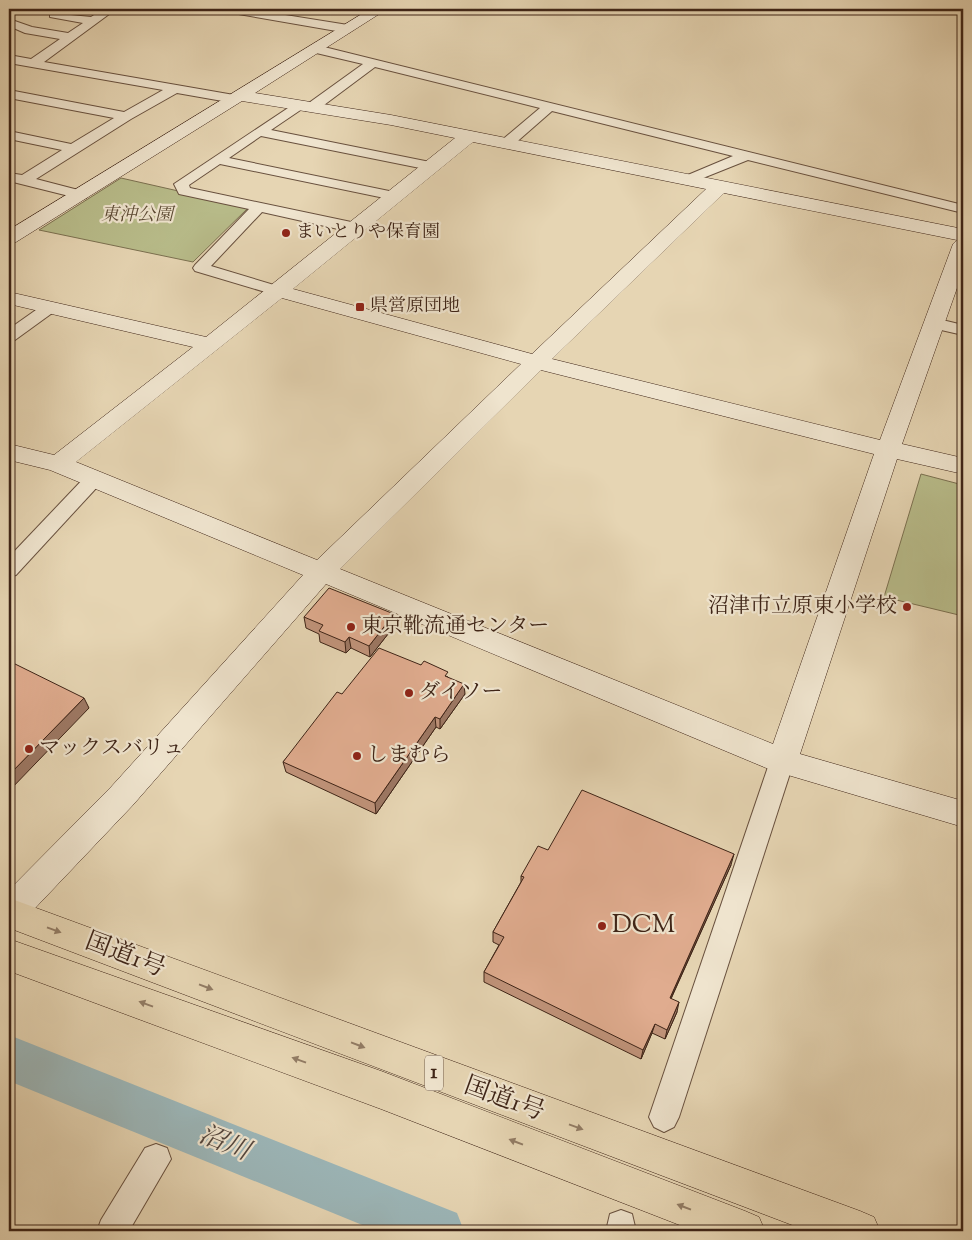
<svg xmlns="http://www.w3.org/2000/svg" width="972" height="1240" viewBox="0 0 972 1240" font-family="'Sorts Mill Goudy','Noto Serif JP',serif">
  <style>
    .green { fill: #b8bc8a; stroke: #7b7050 }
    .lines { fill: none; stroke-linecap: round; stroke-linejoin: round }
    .river { fill: #9cb6b8; fill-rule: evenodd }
    .street-casing { stroke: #68503e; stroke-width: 2 }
    .secondary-casing { stroke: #3e2417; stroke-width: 1 }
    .highway-casing { stroke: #3e2417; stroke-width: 1 }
    .street { fill: #efe4ce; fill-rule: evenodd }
    .secondary { fill: #efe4ce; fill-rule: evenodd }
    .highway { fill: #e6d5b3; fill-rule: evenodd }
    .wall { fill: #c1947b; stroke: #3e2417 }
    .shaded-wall { fill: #9d7864; stroke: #3e2417 }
    .building { fill: #e0ac8f; stroke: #3e2417 }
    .oneway { fill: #927c65 }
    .poi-dot { fill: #8f2418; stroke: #efe4ce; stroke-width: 2 }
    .labels { text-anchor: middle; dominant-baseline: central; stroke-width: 4.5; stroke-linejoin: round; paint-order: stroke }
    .far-park-label { font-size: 18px; font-style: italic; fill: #5c4a34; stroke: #efe4ce }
    .far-poi-label { font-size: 18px; fill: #3e2417; stroke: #efe4ce; text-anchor: start }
    .shield { fill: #efe4ce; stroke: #735e4e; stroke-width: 1 }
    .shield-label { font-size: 20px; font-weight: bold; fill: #3e2417 }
    .poi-label { font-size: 21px; fill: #3e2417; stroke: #efe4ce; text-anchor: start }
    .near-poi-label { font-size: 25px; fill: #3e2417; stroke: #efe4ce; text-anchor: start }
    .near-street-label { font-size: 25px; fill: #3e2417; stroke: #efe4ce }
    .near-water-label { font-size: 26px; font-style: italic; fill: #56483f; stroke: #efe4ce }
  </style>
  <rect width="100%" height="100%" fill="#e6d5b3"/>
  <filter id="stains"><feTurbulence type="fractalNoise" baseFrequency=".004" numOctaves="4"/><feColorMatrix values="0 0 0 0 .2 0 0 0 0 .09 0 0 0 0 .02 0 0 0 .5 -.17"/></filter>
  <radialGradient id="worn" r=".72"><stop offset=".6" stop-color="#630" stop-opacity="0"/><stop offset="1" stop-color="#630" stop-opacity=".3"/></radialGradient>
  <g class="green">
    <polygon points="121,178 249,207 193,262 39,230"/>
    <polygon points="921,474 963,485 963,616 884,597"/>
  </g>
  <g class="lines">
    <polygon class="river" points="9,1035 457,1213 464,1231 377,1231 9,1081"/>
    <g class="street-casing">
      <g id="street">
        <polygon points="103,9 116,9 44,62 234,95 241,99 234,103 177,93 131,119 36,179 86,192 88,195 86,198 81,199 9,181 9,173 22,175 62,150 9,139 9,131 71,144 114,118 9,98 9,90 124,112 163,90 9,63 9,55 31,59 60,39 25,33 9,26 9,19 32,27 68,33 83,23 50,17 50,13 91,17"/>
        <polygon points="221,9 247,9 348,25 354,29 348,33 227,12"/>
        <polygon points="316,45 963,205 963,213 748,160 688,184 681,180 683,177 733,156 552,111 512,146 507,147 500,143 502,140 540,108 375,67 316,111 306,111 304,108 306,105 363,64 312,52 310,49"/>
        <polygon points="297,102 302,103 304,106 302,109 271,130 430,162 437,166 430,170 261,136 229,158 394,192 401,196 394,200 220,164 189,185 190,188 356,223 364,228 356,233 262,212 211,266 284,288 286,291 284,294 272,294 195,271 193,268 195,265 249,209 179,194 174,184"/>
        <polygon points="49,303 55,305 57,308 55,311 15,340 9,341 9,329 43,305"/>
        <polygon points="934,318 963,325 963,335 928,327 926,323 928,319"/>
        <polygon points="93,474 100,476 103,480 100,484 16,575 9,577 9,557 86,476"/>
        <polygon points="782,751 790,754 794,761 679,1117 674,1127 664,1132 654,1127 649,1117 770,761 774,754"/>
        <polygon points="156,1144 167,1148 171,1159 129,1231 97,1231 101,1220 145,1148"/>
        <polygon points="621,1210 632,1214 636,1231 606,1231 610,1214"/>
      </g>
    </g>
    <g class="secondary-casing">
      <path id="secondary" d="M 370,9 L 387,9 L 255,93 L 391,115 L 963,229 L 963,271 L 902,444 L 963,458 L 963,474 L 897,459 L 800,754 L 963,801 L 963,827 L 771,770 L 326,584 L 133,805 L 21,923 L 9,927 L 9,890 L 111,787 L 303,575 L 50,470 L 9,460 L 9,444 L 54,455 L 193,347 L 9,304 L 9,292 L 206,337 L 455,138 L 391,125 L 242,101 L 16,242 L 9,244 L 9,230 ZM 473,142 L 706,189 L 532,354 L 293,289 ZM 724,193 L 957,240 L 953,244 L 880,440 L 552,359 ZM 282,298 L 521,364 L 317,560 L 76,462 ZM 541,370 L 874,454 L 773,744 L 340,569 Z"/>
    </g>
    <g class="highway-casing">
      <g id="highway">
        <polygon points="9,898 860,1211 874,1217 880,1231 808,1231 9,928"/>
        <polygon points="9,939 381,1071 745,1211 759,1217 765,1231 695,1231 381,1109 9,971"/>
      </g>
    </g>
    <use href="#street" class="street"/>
    <use href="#secondary" class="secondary"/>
    <use href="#highway" class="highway"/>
  </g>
  <g class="wall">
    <polygon points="394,614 395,625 370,657 351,648 346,653 320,642 319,634 306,628 304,617"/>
    <polygon points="421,665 448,677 465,694 440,729 436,727 376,814 286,772 283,762 342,694"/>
    <polygon points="548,850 731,865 671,999 677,1012 665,1039 652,1033 641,1059 484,982 484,972 499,945 493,942 493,932 521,882 521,876"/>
  </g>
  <g class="shaded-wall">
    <polygon points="394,614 395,625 370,657 369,646"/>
    <polygon points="349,637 351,648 346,653 345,642"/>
    <polygon points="464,684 465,694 440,729 440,719"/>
    <polygon points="84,698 89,708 9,791 9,775"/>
    <polygon points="435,717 436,727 376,814 375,803"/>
    <polygon points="734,854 731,865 667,1007 670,998"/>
    <polygon points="679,1002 677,1012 665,1039 667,1030"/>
    <polygon points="655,1024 652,1033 641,1059 643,1050"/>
  </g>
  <g class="building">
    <polygon points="329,588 394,614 369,646 349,637 345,642 319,631 323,625 304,617"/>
    <polygon points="379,648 421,665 424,661 448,672 445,676 464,684 440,719 435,717 375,803 283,762 337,692 342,694"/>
    <polygon points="9,661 84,698 9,775"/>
    <polygon points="582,790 734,854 670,998 679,1002 667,1030 655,1024 643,1050 484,972 504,937 493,932 524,877 521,876 538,846 548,850"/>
  </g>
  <defs><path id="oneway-solid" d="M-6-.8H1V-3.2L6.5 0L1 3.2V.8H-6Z" transform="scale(1.25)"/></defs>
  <g class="oneway">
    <use href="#oneway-solid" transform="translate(54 930) rotate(20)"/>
    <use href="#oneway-solid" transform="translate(206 987) rotate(21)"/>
    <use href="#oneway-solid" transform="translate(146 1004) rotate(-160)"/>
    <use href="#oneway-solid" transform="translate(358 1045) rotate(21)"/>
    <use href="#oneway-solid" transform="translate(299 1060) rotate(-160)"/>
    <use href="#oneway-solid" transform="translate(576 1127) rotate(20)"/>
    <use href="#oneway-solid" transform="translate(516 1142) rotate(-159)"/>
    <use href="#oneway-solid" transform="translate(684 1207) rotate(-159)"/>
  </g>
  <g class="poi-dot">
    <circle cx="286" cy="233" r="5"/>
    <rect x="355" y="302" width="10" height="10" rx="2.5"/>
    <circle cx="907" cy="607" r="5"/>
    <circle cx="351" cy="627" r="5"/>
    <circle cx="409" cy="693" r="5"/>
    <circle cx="29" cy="749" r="5"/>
    <circle cx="357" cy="756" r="5"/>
    <circle cx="602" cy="926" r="5"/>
  </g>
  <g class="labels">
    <g class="far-park-label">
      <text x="137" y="216">東沖公園</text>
    </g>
    <g class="far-poi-label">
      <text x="296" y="233">まいとりや保育園</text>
      <text x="370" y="307">県営原団地</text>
    </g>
    <rect class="shield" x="425" y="1055.5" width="18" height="35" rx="4"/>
    <g class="shield-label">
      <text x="434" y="1073">1</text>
    </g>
    <g class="poi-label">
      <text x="897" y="607" text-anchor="end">沼津市立原東小学校</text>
      <text x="361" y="627">東京靴流通センター</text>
      <text x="419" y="693">ダイソー</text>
      <text x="39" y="749">マックスバリュ</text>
      <text x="367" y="756">しまむら</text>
    </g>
    <g class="near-poi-label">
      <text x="612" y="926">DCM</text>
    </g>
    <g class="near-street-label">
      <text transform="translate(125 956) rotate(21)">国道1号</text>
      <text transform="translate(504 1100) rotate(20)">国道1号</text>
    </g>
    <g class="near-water-label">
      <text transform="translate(224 1144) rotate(22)">沼川</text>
    </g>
  </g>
  <rect width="972" height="1240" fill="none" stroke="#e6d5b3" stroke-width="30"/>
  <rect x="10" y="10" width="952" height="1220" fill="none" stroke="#3e2417" stroke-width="2.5"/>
  <rect x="15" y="15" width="942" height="1210" fill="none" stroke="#3e2417"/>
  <rect width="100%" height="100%" filter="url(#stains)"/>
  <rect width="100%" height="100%" fill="url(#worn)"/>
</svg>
